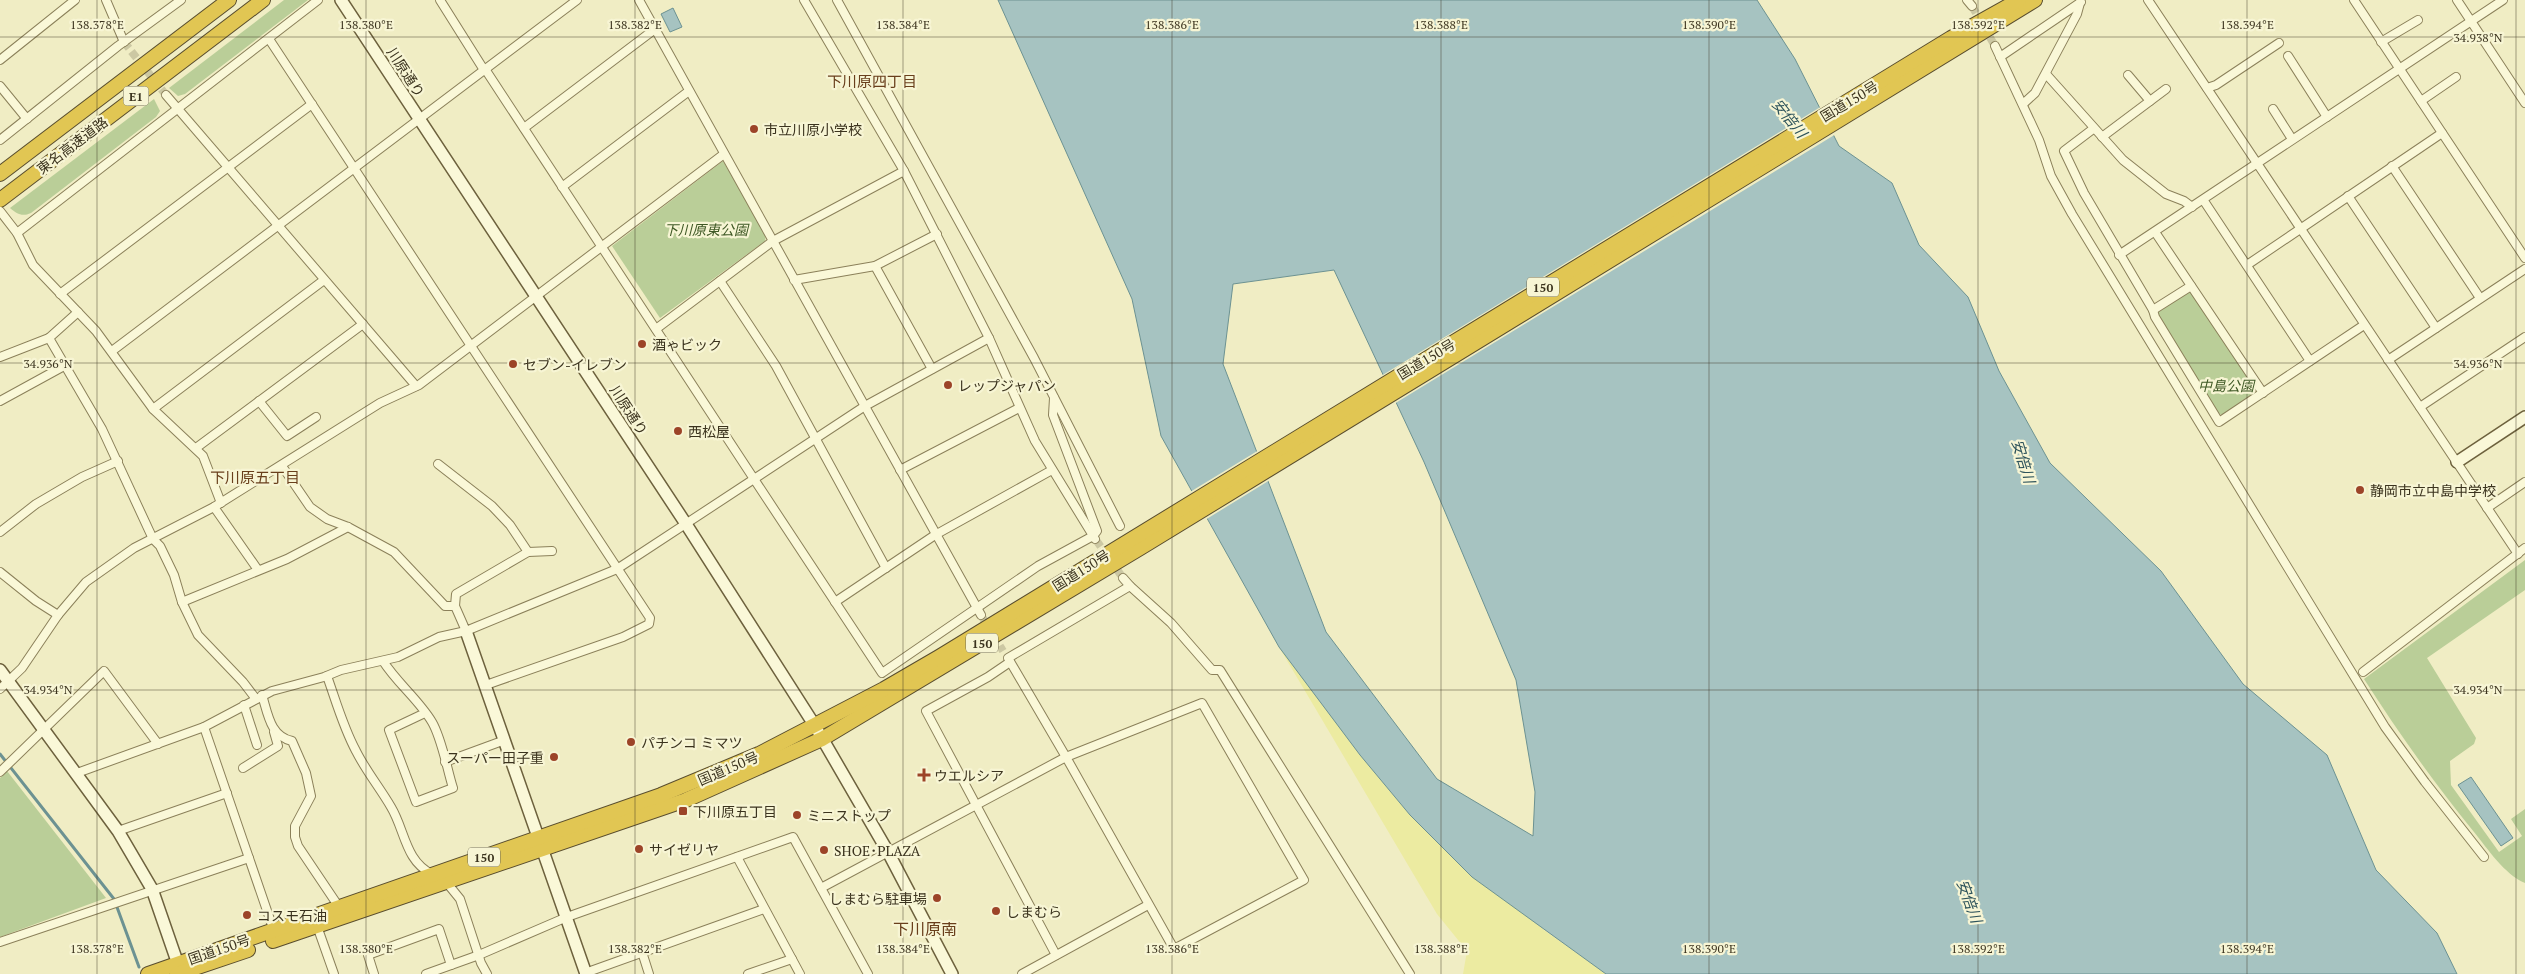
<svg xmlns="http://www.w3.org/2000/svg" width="2525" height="974" viewBox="0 0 2525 974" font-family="'PT Serif','Noto Sans JP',serif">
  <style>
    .green { fill: #bace98 }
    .sand { fill: #eceba1 }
    .water { fill: #a6c3c1; stroke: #6c9292; fill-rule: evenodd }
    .pier { fill: #f0edc4 }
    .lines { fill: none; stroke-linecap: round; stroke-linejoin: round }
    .stream { stroke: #6c9292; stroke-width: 3 }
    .street-tunnel { stroke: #ccc8a3; stroke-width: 8; stroke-dasharray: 8 4; stroke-linecap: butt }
    .street-casing { stroke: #8b805a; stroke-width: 10 }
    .secondary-casing { stroke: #6d613d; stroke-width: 14 }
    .highway-casing { stroke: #594d2e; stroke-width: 16 }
    .street { stroke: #faf8d8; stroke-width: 8 }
    .secondary { stroke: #faf8d8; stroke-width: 11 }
    .highway { stroke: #e1c653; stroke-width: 14 }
    .ticks { fill: none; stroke: #3b331e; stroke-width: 1; stroke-opacity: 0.45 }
    .poi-dot { fill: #9c4428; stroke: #f7f5d4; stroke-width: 2 }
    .labels { text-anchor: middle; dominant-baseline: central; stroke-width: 4.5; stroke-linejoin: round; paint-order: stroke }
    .shield { fill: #f7f5d4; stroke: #736d55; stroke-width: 1 }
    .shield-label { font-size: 12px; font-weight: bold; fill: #3b331e }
    .street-label { font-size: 14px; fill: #3b331e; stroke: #f7f5d4 }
    .poi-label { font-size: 14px; fill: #3b331e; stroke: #f7f5d4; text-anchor: start }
    .park-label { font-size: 14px; font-style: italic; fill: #3e5824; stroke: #f7f5d4 }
    .neighbourhood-label { font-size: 15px; fill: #693f1c; stroke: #f7f5d4 }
    .water-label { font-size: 15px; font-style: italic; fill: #2d535b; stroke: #f7f5d4 }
    .quarter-label { font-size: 16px; fill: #693f1c; stroke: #f7f5d4 }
    .ticks-label { font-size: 12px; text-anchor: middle; fill: #3b331e; stroke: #f7f5d4; stroke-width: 4.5; stroke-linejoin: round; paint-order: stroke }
  </style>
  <rect width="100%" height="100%" fill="#f0edc4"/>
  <g class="green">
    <polygon points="284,0 308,0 185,94 178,96 169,88"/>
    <path d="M 154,99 L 160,111 L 156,117 L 31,213 C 22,217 17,214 10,208 Z"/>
    <polygon points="723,161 766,235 765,241 660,318 612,246"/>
    <polygon points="2186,292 2192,293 2255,388 2254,393 2222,415 2218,413 2157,316 2158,311"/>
    <path d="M 2525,560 L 2525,590 L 2427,658 L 2476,738 L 2474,744 L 2450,761 L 2451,785 L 2499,852 L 2522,836 L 2511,819 L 2525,809 L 2525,883 C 2504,874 2488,849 2474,832 C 2434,783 2398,732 2364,679 Z"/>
    <polygon points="7,771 106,898 0,937 0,778"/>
  </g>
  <polygon class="sand" points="1279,647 1360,755 1410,815 1544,930 1606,974 1463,974 1467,951 1437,914"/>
  <g class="water">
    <path d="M 998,0 L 1757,0 L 1795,59 L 1839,146 L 1892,183 L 1919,245 L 1968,297 L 1999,371 L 2050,463 L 2161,571 L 2243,684 L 2327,755 L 2376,870 L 2437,933 L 2457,974 L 1606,974 L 1472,877 L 1410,815 L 1360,755 L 1279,647 L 1161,436 L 1132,299 ZM 1334,270 L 1424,462 L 1516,680 L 1535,792 L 1533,836 L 1437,779 L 1326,632 L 1223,364 L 1233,284 Z"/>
    <polygon points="673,8 682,27 670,32 661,14"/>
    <polygon points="2471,777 2513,838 2501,846 2458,785"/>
  </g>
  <g class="pier">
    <polygon points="1822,106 1836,134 1394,404 1381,376"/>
    <polygon points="1259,450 1270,480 1205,520 1190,492"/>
  </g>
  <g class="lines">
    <polyline class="stream" points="0,754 114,899 139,967"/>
    <g class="street-tunnel">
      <polyline points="1972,6 1995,46"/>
      <polyline points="124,42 166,95"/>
      <polyline points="1096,540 1123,578"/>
      <polyline points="981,615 1003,651"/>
    </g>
    <g class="street-casing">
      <g id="street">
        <polyline points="106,0 124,42"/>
        <polyline points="440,0 484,70"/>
        <polyline points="639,0 981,615"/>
        <polyline points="804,0 904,171 989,338 1035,441 1095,539"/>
        <polyline points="837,0 1034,358 1120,526"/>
        <polyline points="1967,0 1972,6"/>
        <polyline points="2148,0 2518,554"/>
        <polyline points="2354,0 2525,258"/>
        <polyline points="2457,0 2525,103"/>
        <polyline points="269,39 650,618 649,624 623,637 486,685"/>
        <polyline points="2381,42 2418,20"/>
        <polyline points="1995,46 2039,140 2051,176 2072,214 2385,727 2425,782 2484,857"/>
        <polyline points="2288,56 2327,117"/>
        <polyline points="2000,57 2081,2"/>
        <polyline points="0,60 75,0"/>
        <polyline points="485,69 754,479 865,406 989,338"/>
        <polyline points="2046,74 2123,160 2166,194 2184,201 2192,207"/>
        <polyline points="2128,75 2150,101"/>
        <polyline points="0,86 27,119"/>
        <polyline points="2207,88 2216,85 2279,43"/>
        <polyline points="166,95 416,386"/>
        <polyline points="2421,101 2456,77"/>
        <polyline points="2023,104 2035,93 2077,14 2080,3"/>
        <polyline points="2273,109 2292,139"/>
        <polyline points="524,128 655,29"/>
        <polyline points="2093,129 2064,151 2084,193 2153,310 2155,317 2219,422 2364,325"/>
        <polyline points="2102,137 2166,89"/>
        <polyline points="0,140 118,46 181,0"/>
        <polyline points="2392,166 2480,298"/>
        <polyline points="562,187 689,91"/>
        <polyline points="2348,196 2436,328"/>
        <polyline points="2204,201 2310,361"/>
        <polyline points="0,211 17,233 33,265 96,331 153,409 203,456 221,503"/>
        <polyline points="2155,232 2263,393"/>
        <polyline points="17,233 318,0"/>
        <polyline points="2119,255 2503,0"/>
        <polyline points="2247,265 2442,133"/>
        <polyline points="875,266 932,369"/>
        <polyline points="794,280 875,266 937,234"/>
        <polyline points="720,281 776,366 886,568"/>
        <polyline points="60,294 312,104"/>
        <polyline points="2153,310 2191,286"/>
        <polyline points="78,312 49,338 102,429 153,539 160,546 174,575 182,602 198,635 243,682 256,699"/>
        <polyline points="656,329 773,241 904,171"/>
        <polyline points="112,351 577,0"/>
        <polyline points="0,357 49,338"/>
        <polyline points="2388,360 2525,269"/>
        <polyline points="0,401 64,366"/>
        <polyline points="259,401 287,436 316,417"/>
        <polyline points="2420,407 2525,337"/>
        <polyline points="153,409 324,280"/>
        <polyline points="196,448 363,324"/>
        <polyline points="438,464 492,506 510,525 528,552"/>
        <polyline points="282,466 310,507 327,519 348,527 394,552 445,606 455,606"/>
        <polyline points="900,470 1019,408"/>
        <polyline points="214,507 258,570"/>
        <polyline points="2487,508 2525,482"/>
        <polyline points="0,532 36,504 82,477 118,461"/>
        <polyline points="0,572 36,601 58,615"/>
        <polyline points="1123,578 1130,586"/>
        <polyline points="182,602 287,559 348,527"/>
        <polyline points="835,602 935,535 1052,470"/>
        <polyline points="466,631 455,606 456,594 528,552 552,551"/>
        <path d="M 383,661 C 397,683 419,700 432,722 C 442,739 447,769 453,788 L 416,802 L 389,730 L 425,713"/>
        <polyline points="1010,662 988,677 926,711 1056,955"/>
        <polyline points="2363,672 2525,548"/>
        <path d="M 327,676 C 336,701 343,727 356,751 C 366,771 380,788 391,807 C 405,830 405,861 432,874"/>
        <polyline points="0,689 22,668 58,615 86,582 134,548 214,507 380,403 419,385 724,154"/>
        <path d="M 262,695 C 268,714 270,736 292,741 L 306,773 L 311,796 L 295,826 L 295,837 L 298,846 L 339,907"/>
        <polyline points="244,705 257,745"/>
        <polyline points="204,727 274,931"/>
        <polyline points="445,762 505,740"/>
        <polyline points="243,768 278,746 274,732"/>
        <polyline points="0,772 104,671 158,744"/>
        <polyline points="77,773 204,727 272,691 324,677 341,670 398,657 439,637 466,631 617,569 754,479 882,673 1038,566 1093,536 1097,531 1053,415 1054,398"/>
        <polyline points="118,831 227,793"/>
        <polyline points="737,857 800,974"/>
        <polyline points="447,883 460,899 481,963 487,974"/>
        <polyline points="821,888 1066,757 1202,703 1304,880 1174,949 1066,757 1008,658 1130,586 1171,623 1212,670 1220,670 1410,974"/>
        <polyline points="317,926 334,974"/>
        <polyline points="0,942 249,858"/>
        <polyline points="642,952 649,974"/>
        <polyline points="585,973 764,909"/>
        <polyline points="374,974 368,955 439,929 451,965"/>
        <polyline points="426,974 479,955 567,917 793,837 868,974"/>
        <polyline points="748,974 792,959"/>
        <polyline points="1022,974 1148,905"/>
      </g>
    </g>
    <g class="secondary-casing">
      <g id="secondary">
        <polyline points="341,0 686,524 815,726 888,852 952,974"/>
        <polyline points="2457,462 2525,417"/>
        <polyline points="466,631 586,974"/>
        <polyline points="0,670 118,831 152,889 180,970"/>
      </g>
    </g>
    <g class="highway-casing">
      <g id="highway">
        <polyline points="0,174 229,0"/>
        <polyline points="0,200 263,0"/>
        <polyline points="273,941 686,800 822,739 1142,547 2035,0"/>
        <polyline points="148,974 661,795 759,754 884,689 939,657 1951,38 2019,0"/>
        <polyline points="177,974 248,950"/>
      </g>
    </g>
    <use href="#street" class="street"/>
    <use href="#secondary" class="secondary"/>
    <use href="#highway" class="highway"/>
  </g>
  <path class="ticks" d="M 97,0 L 97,974M 366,0 L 366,974M 635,0 L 635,974M 903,0 L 903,974M 1172,0 L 1172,974M 1441,0 L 1441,974M 1709,0 L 1709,974M 1978,0 L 1978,974M 2247,0 L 2247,974M 2516,0 L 2516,974M 0,37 L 2525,37M 0,363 L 2525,363M 0,690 L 2525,690"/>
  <g class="poi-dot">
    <circle cx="754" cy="129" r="5"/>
    <circle cx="642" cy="344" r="5"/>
    <circle cx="513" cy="364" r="5"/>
    <circle cx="948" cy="385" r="5"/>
    <circle cx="678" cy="431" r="5"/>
    <circle cx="2360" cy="490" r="5"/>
    <circle cx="631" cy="742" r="5"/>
    <circle cx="554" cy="757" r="5"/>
    <path d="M921.5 767.5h5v5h5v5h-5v5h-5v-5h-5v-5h5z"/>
    <rect x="678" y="806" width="10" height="10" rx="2.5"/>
    <circle cx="797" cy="815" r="5"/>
    <circle cx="639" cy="849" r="5"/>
    <circle cx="824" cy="850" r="5"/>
    <circle cx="937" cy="898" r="5"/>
    <circle cx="996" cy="911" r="5"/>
    <circle cx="247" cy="915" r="5"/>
  </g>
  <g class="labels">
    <g class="shield">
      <rect x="123.5" y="86.5" width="25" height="19" rx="4"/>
      <rect x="1527" y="277.5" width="32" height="19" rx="4"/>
      <rect x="966" y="633.5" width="32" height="19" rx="4"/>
      <rect x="468" y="847.5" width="32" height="19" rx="4"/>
    </g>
    <g class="shield-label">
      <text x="136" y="96">E1</text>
      <text x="1543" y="287">150</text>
      <text x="982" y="643">150</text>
      <text x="484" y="857">150</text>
    </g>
    <g class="street-label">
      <text transform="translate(406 72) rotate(57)">川原通り</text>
      <text transform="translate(1849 101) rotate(-31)">国道150号</text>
      <text transform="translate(72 145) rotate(-37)">東名高速道路</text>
      <text transform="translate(1426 359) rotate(-31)">国道150号</text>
      <text transform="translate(629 410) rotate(57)">川原通り</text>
      <text transform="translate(1081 570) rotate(-32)">国道150号</text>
      <text transform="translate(728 768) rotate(-23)">国道150号</text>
      <text transform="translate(219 949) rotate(-19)">国道150号</text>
    </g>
    <g class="poi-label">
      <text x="764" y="129">市立川原小学校</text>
      <text x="652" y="344">酒ゃビック</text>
      <text x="523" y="364">セブン-イレブン</text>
      <text x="958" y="385">レップジャパン</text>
      <text x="688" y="431">西松屋</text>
      <text x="2370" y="490">静岡市立中島中学校</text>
      <text x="641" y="742">パチンコ ミマツ</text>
      <text x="544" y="757" text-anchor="end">スーパー田子重</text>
      <text x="934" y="775">ウエルシア</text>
      <text x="693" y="811">下川原五丁目</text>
      <text x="807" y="815">ミニストップ</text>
      <text x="649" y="849">サイゼリヤ</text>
      <text x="834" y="850">SHOE･PLAZA</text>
      <text x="927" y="898" text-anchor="end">しまむら駐車場</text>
      <text x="1006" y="911">しまむら</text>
      <text x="257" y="915">コスモ石油</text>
    </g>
    <g class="park-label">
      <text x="706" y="229">下川原東公園</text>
      <text x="2226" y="385">中島公園</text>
    </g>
    <g class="neighbourhood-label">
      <text x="872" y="81">下川原四丁目</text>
      <text x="255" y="477">下川原五丁目</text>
    </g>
    <g class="water-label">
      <text transform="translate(1790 118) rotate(51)">安倍川</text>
      <text transform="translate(2024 461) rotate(73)">安倍川</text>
      <text transform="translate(1970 901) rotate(70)">安倍川</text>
    </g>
    <g class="quarter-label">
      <text x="925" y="929">下川原南</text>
    </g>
  </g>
  <g class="ticks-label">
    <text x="97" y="29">138.378°E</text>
    <text x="366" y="29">138.380°E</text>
    <text x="635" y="29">138.382°E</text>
    <text x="903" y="29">138.384°E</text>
    <text x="1172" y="29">138.386°E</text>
    <text x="1441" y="29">138.388°E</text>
    <text x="1709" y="29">138.390°E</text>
    <text x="1978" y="29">138.392°E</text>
    <text x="2247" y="29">138.394°E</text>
    <text x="2478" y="42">34.938°N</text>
    <text x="48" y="368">34.936°N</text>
    <text x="2478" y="368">34.936°N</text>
    <text x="48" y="694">34.934°N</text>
    <text x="2478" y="694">34.934°N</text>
    <text x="97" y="953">138.378°E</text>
    <text x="366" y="953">138.380°E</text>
    <text x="635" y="953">138.382°E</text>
    <text x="903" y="953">138.384°E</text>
    <text x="1172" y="953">138.386°E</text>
    <text x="1441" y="953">138.388°E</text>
    <text x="1709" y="953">138.390°E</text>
    <text x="1978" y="953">138.392°E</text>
    <text x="2247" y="953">138.394°E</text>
  </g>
</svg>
